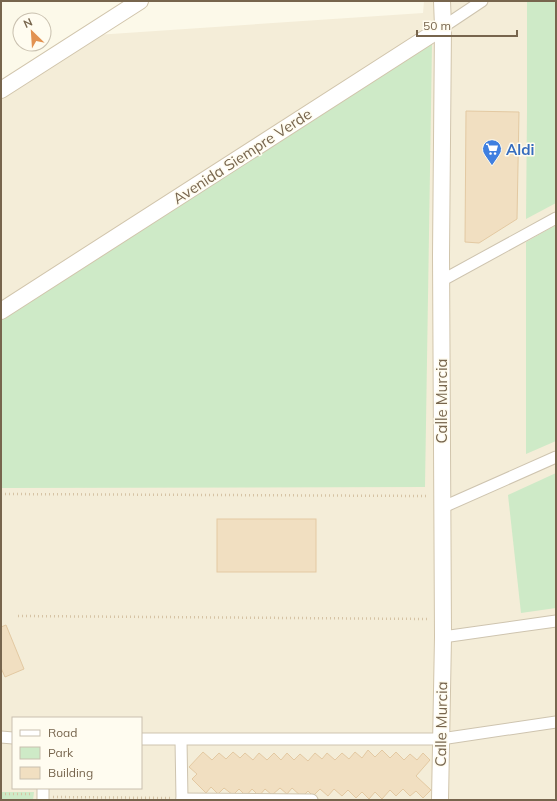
<svg xmlns="http://www.w3.org/2000/svg" width="557" height="801" viewBox="0 0 557 801" font-family="Mulish,sans-serif">
  <style>
    .residential { fill: #f4edd8; fill-rule: evenodd }
    .green { fill: #ceeac7 }
    .building { fill: #f1dfc1; stroke: #e3c9a2 }
    .lines { fill: none; stroke-linecap: round; stroke-linejoin: round }
    .street-casing { stroke: #cec4af; stroke-width: 13 }
    .secondary-casing { stroke: #d1c5ac; stroke-width: 18 }
    .path { stroke: #d6c3a4; stroke-width: 2.5; stroke-dasharray: 1 3; stroke-linecap: butt }
    .street { stroke: #fff; stroke-width: 11 }
    .secondary { stroke: #fff; stroke-width: 16 }
    .labels { text-anchor: middle; dominant-baseline: central; stroke-width: 3; stroke-linejoin: round; paint-order: stroke }
    .shop-label { font-size: 15px; font-weight: bold; fill: #366cbe; stroke: #fffcf0; text-anchor: start }
    .street-label { font-size: 15px; fill: #77654d; stroke: #fffcf0 }
  </style>
  <rect width="100%" height="100%" fill="#fcf9e9"/>
  <path class="residential" d="M 424,1 L 556,1 L 556,800 L 1,800 L 1,97 L 96,35 L 423,13 ZM 13,718 L 141,718 L 141,788 L 13,788 Z"/>
  <g class="green">
    <polygon points="527,1 556,1 556,203 526,219 527,111"/>
    <polygon points="432,44 425,487 1,488 1,319"/>
    <polygon points="556,225 556,441 526,454 526,242"/>
    <polygon points="556,473 556,608 521,613 508,495"/>
    <polygon points="1,792 34,792 33,800 1,800"/>
  </g>
  <g class="building">
    <polygon points="466,111 519,112 517,219 479,243 465,242"/>
    <rect x="217" y="519" width="99" height="53"/>
    <polygon points="6,625 24,669 5,677 1,668 1,627"/>
    <polygon points="368,750 375,757 382,750 390,758 396,752 404,760 410,754 417,760 423,753 430,760 416,776 431,790 423,798 416,791 410,796 403,789 396,796 390,790 382,799 375,792 369,799 362,792 356,798 348,790 342,796 334,789 328,796 320,789 313,796 308,791 302,797 292,788 287,794 280,788 272,795 265,789 259,796 252,789 246,796 239,789 233,795 224,788 218,794 211,787 206,793 192,779 197,774 189,767 203,752 212,760 219,753 226,759 233,752 240,758 245,753 253,760 259,753 267,760 274,753 281,760 287,753 294,760 300,754 308,761 315,753 322,759 327,753 335,760 342,753 349,759 355,752 362,758"/>
  </g>
  <g class="lines">
    <g class="street-casing">
      <g id="street">
        <polyline points="443,27 482,1"/>
        <polyline points="441,281 556,218"/>
        <polyline points="441,508 556,457"/>
        <polyline points="443,637 556,621"/>
        <polyline points="1,737 13,738"/>
        <polyline points="141,739 441,739 556,722"/>
        <polyline points="181,740 182,799"/>
        <polyline points="43,788 43,800"/>
        <polyline points="182,800 182,799 312,800"/>
      </g>
    </g>
    <g class="secondary-casing">
      <g id="secondary">
        <polyline points="1,90 140,1"/>
        <polyline points="1,311 443,27"/>
        <polyline points="440,800 443,637 441,255 443,27 442,1"/>
      </g>
    </g>
    <g class="path">
      <polyline points="1,494 428,496"/>
      <polyline points="18,616 430,619"/>
      <polyline points="1,794 32,794"/>
      <polyline points="53,797 170,798"/>
    </g>
    <use href="#street" class="street"/>
    <use href="#secondary" class="secondary"/>
  </g>
  <defs>
    <g id="supermarket-pin" transform="scale(1)"><path d="M0 17L-7.5 6A9.5 9.5 0 1 1 7.5 6Z" fill="#3f7fe0" stroke="#fffcf0"/><path d="M-6-5.5h2.5l.6 2H6L4.5 2H-2.5L-4.4-4H-6ZM-1.5 3.2a1.3 1.3 0 1 0 .1 0ZM3 3.2a1.3 1.3 0 1 0 .1 0Z" fill="#fff"/></g>
  </defs>
  <g fill-rule="evenodd">
    <use href="#supermarket-pin" x="492" y="149"/>
  </g>
  <g class="labels">
    <g class="shop-label">
      <text x="506" y="149">Aldi</text>
    </g>
    <g class="street-label">
      <text transform="translate(242 156) rotate(-33)">Avenida Siempre Verde</text>
      <text transform="translate(441 401) rotate(-90)">Calle Murcia</text>
      <text transform="translate(441 724) rotate(-89)">Calle Murcia</text>
    </g>
  </g>
  <rect width="557" height="801" fill="none" stroke="#77654d" stroke-width="4"/>
  <rect x="12" y="717" width="130" height="72" fill="#fffcf0" stroke="#c9c0af"/>
  <rect x="20" y="730" width="20" height="6" fill="#ffffff" stroke="#c9c0af"/>
  <text x="48" y="737" font-size="12" fill="#77654d">Road</text>
  <rect x="20" y="747" width="20" height="12" fill="#ceeac7" stroke="#c9c0af"/>
  <text x="48" y="757" font-size="12" fill="#77654d">Park</text>
  <rect x="20" y="767" width="20" height="12" fill="#f1dfc1" stroke="#c9c0af"/>
  <text x="48" y="777" font-size="12" fill="#77654d">Building</text>
  <g transform="translate(32 32) rotate(335)"><circle r="19" fill="#fffcf0" stroke="#c9c0af"/>
  <path d="M0-3L7 15L0 10L-7 15Z" fill="#e29252"/>
  <text y="-6" font-size="11" font-weight="bold" text-anchor="middle" fill="#77654d">N</text>
  </g>
  <path d="M417 30v6h100v-6" fill="none" stroke="#77654d" stroke-width="2"/>
  <text x="423" y="30" font-size="12" fill="#77654d" stroke="#fffcf0" stroke-width="3" paint-order="stroke">50 m</text>
</svg>
